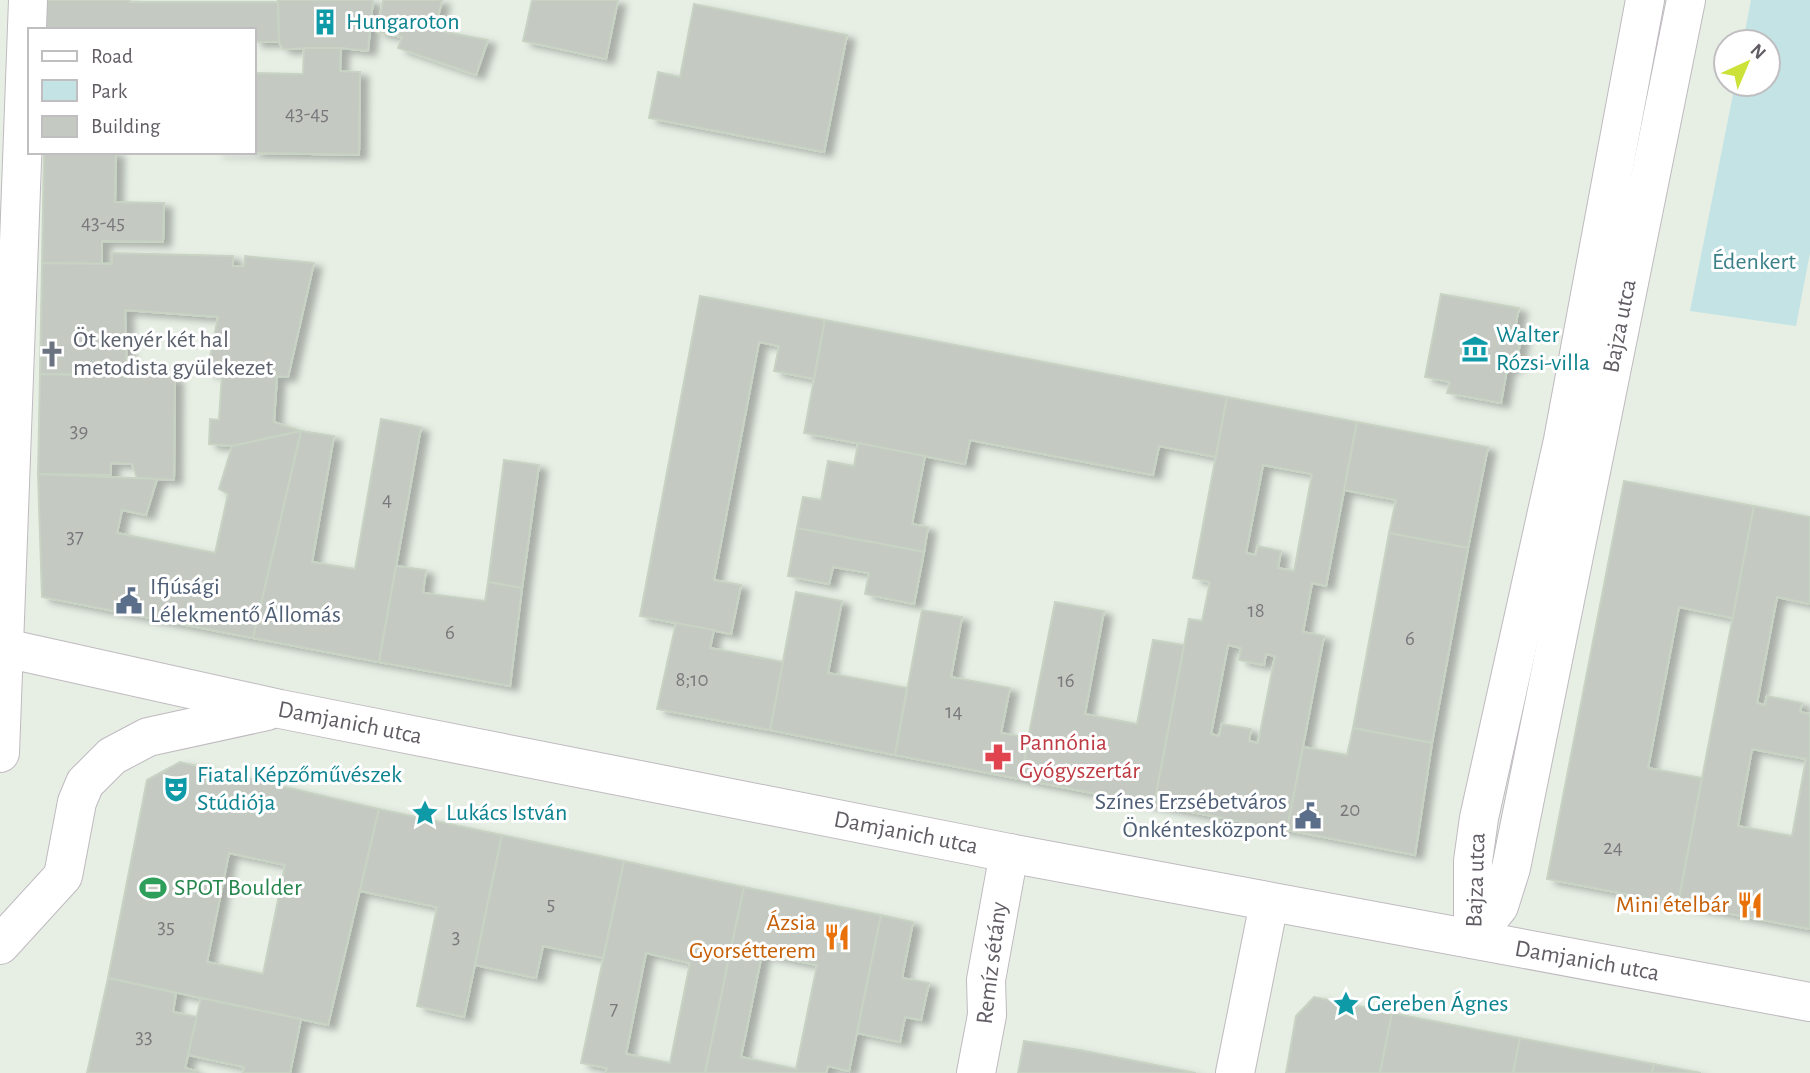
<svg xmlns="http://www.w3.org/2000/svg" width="1810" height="1073" viewBox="0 0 1810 1073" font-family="'Alegreya Sans',sans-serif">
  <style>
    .green { fill: #c3e3e5 }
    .building { fill: #c4cac2; stroke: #c8d3c4; stroke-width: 2; fill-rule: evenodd; filter: url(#shadow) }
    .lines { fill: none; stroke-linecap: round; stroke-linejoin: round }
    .minor-casing { stroke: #bfbac0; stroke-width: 40 }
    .minor { stroke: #fff; stroke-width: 38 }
    .labels { text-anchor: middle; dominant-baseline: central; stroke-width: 6; stroke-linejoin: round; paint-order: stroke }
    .number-label { font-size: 21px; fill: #7a787c }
    .culture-label { font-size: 24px; fill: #0d838f; stroke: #fff; text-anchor: start }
    .park-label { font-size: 24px; fill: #3a8087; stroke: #fff }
    .street-label { font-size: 24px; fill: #625d65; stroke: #fff }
    .worship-label { font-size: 24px; fill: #5b616d; stroke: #fff; text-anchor: start }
    .service-label { font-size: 24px; fill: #4e5e75; stroke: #fff; text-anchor: start }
    .health-label { font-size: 24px; fill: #be3a42; stroke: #fff; text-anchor: start }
    .leisure-label { font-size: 24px; fill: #27864d; stroke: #fff; text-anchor: start }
    .food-label { font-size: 24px; fill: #c56008; stroke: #fff; text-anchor: end }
  </style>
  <defs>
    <filter id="shadow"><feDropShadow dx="8" dy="4.5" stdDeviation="3.5" flood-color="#0004"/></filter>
  </defs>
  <rect width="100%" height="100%" fill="#e7efe5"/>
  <polygon class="green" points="1751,0 1810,0 1810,253 1796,326 1690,311 1735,84 1768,84 1768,42 1743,42"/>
  <g class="building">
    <polygon points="46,0 130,0 130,2 278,2 279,42 254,42 254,30 46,30"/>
    <polygon points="278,0 373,0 368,51 341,48 283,49 279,42"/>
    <polygon points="383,0 442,0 435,30 488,40 476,75 398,48 402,37 377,32"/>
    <polygon points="532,0 618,0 606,59 523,41"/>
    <polygon points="694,4 847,35 824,152 649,118 658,72 680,77"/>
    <polygon points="304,48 341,48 340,71 360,72 359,155 214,152 254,152 254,73 303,74"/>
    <polygon points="44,152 116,152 115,202 164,203 163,242 102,241 102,264 42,263"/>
    <polygon points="112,253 233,256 233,266 244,266 245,256 314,263 288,377 207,372 218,317 125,310 127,376 40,374 42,263 112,264"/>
    <polygon points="1441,294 1519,308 1515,328 1518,328 1522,333 1516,365 1507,369 1501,403 1447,393 1450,382 1425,377"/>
    <polygon points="700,296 825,320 814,379 774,371 779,346 759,342 714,580 741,585 731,634 640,616"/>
    <polygon points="825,320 1227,397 1216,457 1159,446 1153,475 970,440 965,464 804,433"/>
    <polygon points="222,373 277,377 274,422 301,431 232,446 209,444 210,419 219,420"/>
    <polygon points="40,374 175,377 174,480 137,478 132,464 111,463 111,475 38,474"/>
    <path d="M 1227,397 L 1357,422 L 1326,586 L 1312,583 L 1303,632 L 1324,636 L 1287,830 L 1154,805 L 1189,619 L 1202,621 L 1210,582 L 1193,578 ZM 1263,465 L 1312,474 L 1294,571 L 1278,568 L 1281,551 L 1258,546 L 1256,555 L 1246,553 ZM 1228,645 L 1241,648 L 1239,660 L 1264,665 L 1266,654 L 1275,656 L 1258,743 L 1249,741 L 1251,729 L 1222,724 L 1219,736 L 1211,734 Z"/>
    <polygon points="381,419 421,427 379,662 253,638 301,431 334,436 312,562 355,569"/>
    <polygon points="1357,422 1488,447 1468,548 1389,533 1396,500 1344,490"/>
    <polygon points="301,431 253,638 42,597 38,474 157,479 146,515 122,510 117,533 215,553 228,494 219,489 232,446"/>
    <polygon points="858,443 925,456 912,524 928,527 924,552 797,528 803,497 821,500 828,461 854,466"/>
    <polygon points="504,460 539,465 522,588 488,582"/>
    <polygon points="1624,481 1754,506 1733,618 1679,607 1648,768 1702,778 1678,904 1547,879"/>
    <path d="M 1754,506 L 1810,517 L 1810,604 L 1777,597 L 1757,703 L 1765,705 L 1767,696 L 1802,703 L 1800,712 L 1810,714 L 1810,929 L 1678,904 ZM 1752,749 L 1806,759 L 1792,836 L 1738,826 Z"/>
    <polygon points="797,528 924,552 914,604 865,594 869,573 833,567 829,584 788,576"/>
    <polygon points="1389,533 1468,548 1432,743 1353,728"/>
    <polygon points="396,566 426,570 423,593 485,601 488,582 522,588 510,686 379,662"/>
    <polygon points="796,592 842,601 828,673 907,688 895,755 770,730"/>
    <polygon points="1055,602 1104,611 1085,714 1137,724 1153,640 1184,645 1154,805 1020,779"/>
    <polygon points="922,610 962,617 951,677 1010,688 1001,733 1029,738 1020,779 895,755"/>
    <polygon points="676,623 714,630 710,648 783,662 770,730 657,709"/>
    <polygon points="1353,728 1432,743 1415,855 1287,830 1303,747 1347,755"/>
    <path d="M 180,762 L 379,809 L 328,1025 L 108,978 L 147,780 ZM 229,853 L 285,865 L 263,974 L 207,962 Z"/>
    <polygon points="379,809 502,835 464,1017 417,1006 437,907 360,891"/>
    <polygon points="502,835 624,861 603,958 543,946 536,978 475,965"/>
    <path d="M 624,861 L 744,887 L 705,1073 L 606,1073 L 607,1068 L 581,1063 ZM 646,953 L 690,963 L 670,1063 L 626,1054 Z"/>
    <path d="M 744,887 L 881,915 L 849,1071 L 828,1066 L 826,1073 L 705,1073 ZM 762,954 L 817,965 L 796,1069 L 741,1057 Z"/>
    <polygon points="881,915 913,922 902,978 929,983 921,1020 905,1017 900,1042 857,1033"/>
    <polygon points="108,978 176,993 173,1012 197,1017 185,1068 196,1071 196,1073 87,1073"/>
    <polygon points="1314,997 1392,1013 1380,1073 1286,1073 1296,1016"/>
    <polygon points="201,998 301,1019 290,1073 243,1073 244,1067 188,1055"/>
    <polygon points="1392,1013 1520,1038 1513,1073 1380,1073"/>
    <polygon points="1520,1038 1654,1064 1652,1073 1513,1073"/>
    <polygon points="1024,1041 1080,1050 1196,1073 1018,1073"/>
    <polygon points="1654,1064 1701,1073 1652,1073"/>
  </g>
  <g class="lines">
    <g class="minor-casing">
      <g id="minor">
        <polyline points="5,648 280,709 1009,853 1810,1002"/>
        <polyline points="0,753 28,0"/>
        <polyline points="1473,939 1499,906 1511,868 1686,0"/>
        <polyline points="1473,939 1473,861 1479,818 1563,440 1645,0"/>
        <polyline points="0,945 63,876 77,802 85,783 112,756 148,737 267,711"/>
        <polyline points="976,1073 987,1015 986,980 1009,853"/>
        <polyline points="1235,1073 1269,903"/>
      </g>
    </g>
    <use href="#minor" class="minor"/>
  </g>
  <defs>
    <g id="building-bare" transform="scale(2.1)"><path d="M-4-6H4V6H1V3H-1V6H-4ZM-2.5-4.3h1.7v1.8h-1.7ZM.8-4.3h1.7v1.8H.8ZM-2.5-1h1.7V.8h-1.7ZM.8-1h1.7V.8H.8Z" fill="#0f9aa8" stroke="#fff" stroke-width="2.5" paint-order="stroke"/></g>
    <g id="museum-bare" transform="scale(2.1)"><path d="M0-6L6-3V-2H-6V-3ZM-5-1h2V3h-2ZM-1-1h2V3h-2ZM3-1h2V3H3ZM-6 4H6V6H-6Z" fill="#0f9aa8" stroke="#fff" stroke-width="2.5" paint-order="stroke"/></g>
    <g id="church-bare" transform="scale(2.1)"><path d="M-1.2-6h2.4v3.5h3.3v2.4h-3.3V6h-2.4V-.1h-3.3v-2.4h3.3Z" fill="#6b7280" stroke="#fff" stroke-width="2.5" paint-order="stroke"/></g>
    <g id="civic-bare" transform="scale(2.1)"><path d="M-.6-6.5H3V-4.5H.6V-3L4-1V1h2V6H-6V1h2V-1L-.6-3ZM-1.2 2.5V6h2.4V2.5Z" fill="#5c6f8a" stroke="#fff" stroke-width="2.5" paint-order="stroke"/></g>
    <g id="pharmacy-bare" transform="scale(2.1)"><path d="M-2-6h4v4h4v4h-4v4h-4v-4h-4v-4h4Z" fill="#e0444e" stroke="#fff" stroke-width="2.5" paint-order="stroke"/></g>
    <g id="theatre-bare" transform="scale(2.1)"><path d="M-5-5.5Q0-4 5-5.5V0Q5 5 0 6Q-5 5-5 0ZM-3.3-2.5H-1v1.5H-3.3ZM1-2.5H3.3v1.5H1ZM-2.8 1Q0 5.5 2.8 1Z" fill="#0f9aa8" stroke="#fff" stroke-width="2.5" paint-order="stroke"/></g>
    <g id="sight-bare" transform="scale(2.1)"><path d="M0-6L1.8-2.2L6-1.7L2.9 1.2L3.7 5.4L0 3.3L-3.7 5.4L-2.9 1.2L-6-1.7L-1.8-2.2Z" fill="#0f9aa8" stroke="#fff" stroke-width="2.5" paint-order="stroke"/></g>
    <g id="stadium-bare" transform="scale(2.1)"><path d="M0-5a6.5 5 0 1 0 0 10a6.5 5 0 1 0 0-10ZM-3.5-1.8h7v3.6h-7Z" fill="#2e9e5b" stroke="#fff" stroke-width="2.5" paint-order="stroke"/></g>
    <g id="restaurant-bare" transform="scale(2.1)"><path d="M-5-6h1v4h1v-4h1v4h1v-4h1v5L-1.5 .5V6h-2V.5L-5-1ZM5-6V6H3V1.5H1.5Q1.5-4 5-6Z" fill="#e8710a" stroke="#fff" stroke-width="2.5" paint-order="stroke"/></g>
  </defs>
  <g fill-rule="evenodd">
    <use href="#building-bare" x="325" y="22"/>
    <use href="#museum-bare" x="1475" y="349"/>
    <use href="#church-bare" x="52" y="354"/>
    <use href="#civic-bare" x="129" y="601"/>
    <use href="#pharmacy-bare" x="998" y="757"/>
    <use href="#theatre-bare" x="176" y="789"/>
    <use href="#sight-bare" x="425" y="813"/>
    <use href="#civic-bare" x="1308" y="816"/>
    <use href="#stadium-bare" x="153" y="888"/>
    <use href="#restaurant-bare" x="1750" y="905"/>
    <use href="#restaurant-bare" x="837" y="937"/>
    <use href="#sight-bare" x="1346" y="1004"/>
  </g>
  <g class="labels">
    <g class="number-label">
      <text x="307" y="113">43-45</text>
      <text x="103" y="222">43-45</text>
      <text x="79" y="430">39</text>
      <text x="387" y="499">4</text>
      <text x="75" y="536">37</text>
      <text x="1256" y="610">18</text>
      <text x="450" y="632">6</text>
      <text x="1410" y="638">6</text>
      <text x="692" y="679">8;10</text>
      <text x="1066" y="680">16</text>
      <text x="954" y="711">14</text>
      <text x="1350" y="809">20</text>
      <text x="1613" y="847">24</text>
      <text x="551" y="903">5</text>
      <text x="166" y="926">35</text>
      <text x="456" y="936">3</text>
      <text x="614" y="1008">7</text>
      <text x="144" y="1036">33</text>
    </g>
    <g class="culture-label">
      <text x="346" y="22">Hungaroton</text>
      <text x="1496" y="335">Walter<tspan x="1496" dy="28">Rózsi-villa</tspan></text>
      <text x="197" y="775">Fiatal Képzőművészek<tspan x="197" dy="28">Stúdiója</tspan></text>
      <text x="446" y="813">Lukács István</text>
      <text x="1367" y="1004">Gereben Ágnes</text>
    </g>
    <g class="park-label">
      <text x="1754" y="262">Édenkert</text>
    </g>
    <g class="street-label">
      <text transform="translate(1620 326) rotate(-79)">Bajza utca</text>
      <text transform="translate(350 723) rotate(11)">Damjanich utca</text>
      <text transform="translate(906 833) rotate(11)">Damjanich utca</text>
      <text transform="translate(1476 880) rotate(-88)">Bajza utca</text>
      <text transform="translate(1587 961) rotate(10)">Damjanich utca</text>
      <text transform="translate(992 963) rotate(-83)">Remíz sétány</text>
    </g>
    <g class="worship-label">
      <text x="73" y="340">Öt kenyér két hal<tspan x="73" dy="28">metodista gyülekezet</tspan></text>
    </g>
    <g class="service-label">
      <text x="150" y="587">Ifjúsági<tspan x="150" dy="28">Lélekmentő Állomás</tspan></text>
      <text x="1287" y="802" text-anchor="end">Színes Erzsébetváros<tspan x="1287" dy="28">Önkéntesközpont</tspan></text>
    </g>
    <g class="health-label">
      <text x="1019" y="743">Pannónia<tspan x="1019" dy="28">Gyógyszertár</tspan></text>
    </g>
    <g class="leisure-label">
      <text x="174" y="888">SPOT Boulder</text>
    </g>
    <g class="food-label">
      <text x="1729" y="905">Mini ételbár</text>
      <text x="816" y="923">Ázsia<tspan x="816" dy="28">Gyorsétterem</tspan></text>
    </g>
  </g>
  <rect x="28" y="28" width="228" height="126" fill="#ffffff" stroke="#c0bec1" stroke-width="2"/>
  <rect x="42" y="51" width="35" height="10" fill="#ffffff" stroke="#c0bec1" stroke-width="2"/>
  <text x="91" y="63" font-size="21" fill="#625d65">Road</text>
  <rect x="42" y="80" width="35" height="21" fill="#c3e3e5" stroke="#c0bec1" stroke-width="2"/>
  <text x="91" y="98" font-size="21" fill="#625d65">Park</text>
  <rect x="42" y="116" width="35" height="21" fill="#c4cac2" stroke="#c0bec1" stroke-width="2"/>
  <text x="91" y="133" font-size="21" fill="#625d65">Building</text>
  <g transform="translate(1747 63) rotate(44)"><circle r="33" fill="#ffffff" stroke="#c0bec1" stroke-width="2"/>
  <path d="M0-5L12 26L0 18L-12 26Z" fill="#cde238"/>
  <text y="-10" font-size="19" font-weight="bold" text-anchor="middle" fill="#625d65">N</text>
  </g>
</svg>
